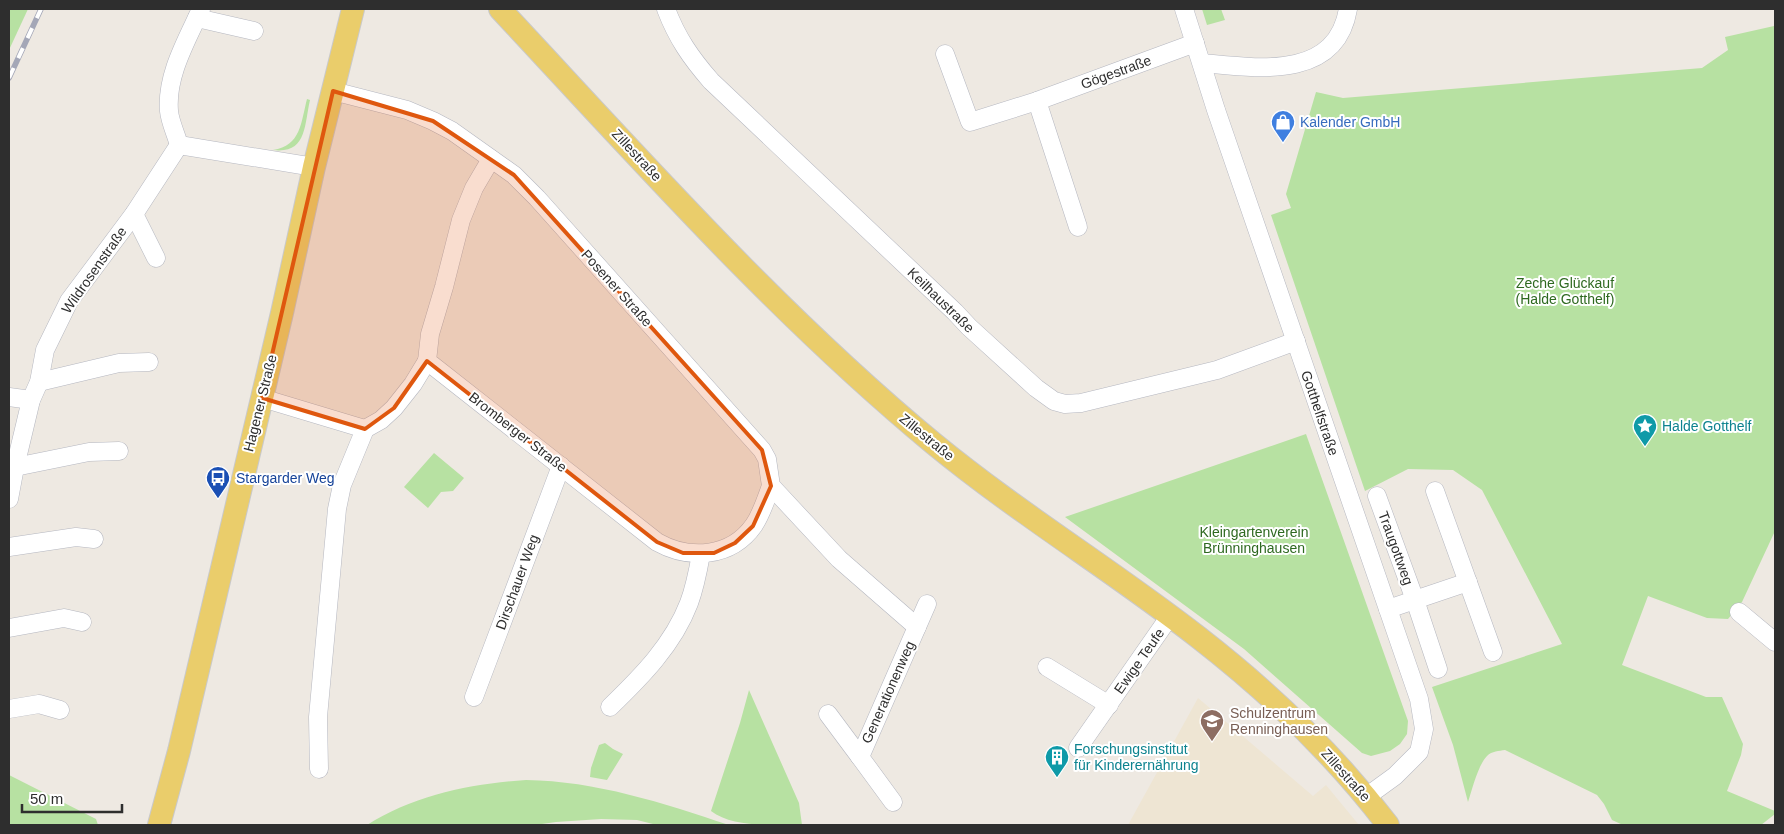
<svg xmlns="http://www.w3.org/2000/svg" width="1784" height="834" viewBox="0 0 1784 834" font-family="Helvetica,sans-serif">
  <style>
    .education { fill: #eee5d3 }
    .green { fill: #b7e1a2 }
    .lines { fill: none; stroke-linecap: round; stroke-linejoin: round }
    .minor-casing { stroke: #b5b7c0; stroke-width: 19 }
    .major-casing { stroke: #c9c9c9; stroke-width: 24 }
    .minor { stroke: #fff; stroke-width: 18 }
    .major { stroke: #eacd6b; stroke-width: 22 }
    .rail-casing { stroke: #a4a7b7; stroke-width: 5.5 }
    .rail { stroke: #fff; stroke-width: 4; stroke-dasharray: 11; stroke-linecap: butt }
    .marked { fill: #df570e; fill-opacity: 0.2; stroke: #df570e; stroke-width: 4; stroke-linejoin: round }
    .labels { text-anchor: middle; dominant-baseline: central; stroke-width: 4; stroke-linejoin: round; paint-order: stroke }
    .street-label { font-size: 14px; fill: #2e2e2e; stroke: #fff }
    .shop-label { font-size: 14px; fill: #366cbe; stroke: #fff; text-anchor: start }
    .park-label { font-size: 14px; fill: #2e6920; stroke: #fff }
    .culture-label { font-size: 14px; fill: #0d838f; stroke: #fff; text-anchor: start }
    .transit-label { font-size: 14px; fill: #164399; stroke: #fff; text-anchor: start }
    .education-label { font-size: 14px; fill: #785e54; stroke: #fff; text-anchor: start }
  </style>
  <rect width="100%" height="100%" fill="#eee9e2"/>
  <polygon class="education" points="1198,698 1313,796 1326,785 1359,825 1128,825"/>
  <g class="green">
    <polygon points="9,9 28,9 9,50"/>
    <polygon points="1202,9 1221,9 1225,20 1207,25"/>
    <path d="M 1774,26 L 1775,531 L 1742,602 L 1728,619 L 1707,618 L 1648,596 L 1622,665 L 1706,697 L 1722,697 L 1743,744 L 1741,755 L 1727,791 L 1775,811 L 1775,814 L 1761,825 L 1623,825 L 1612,820 L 1604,804 L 1597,795 L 1505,750 C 1499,751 1492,751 1487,756 C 1478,765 1472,790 1468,802 L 1453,745 L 1432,687 L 1562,644 L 1482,490 L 1453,470 L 1408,469 L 1365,491 L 1271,215 L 1291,208 L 1286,194 L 1316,92 L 1343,98 L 1702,68 L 1728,50 L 1725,37 Z"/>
    <path d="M 307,99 L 310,100 C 304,126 307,154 273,150 C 301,146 301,122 307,99 Z"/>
    <polygon points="1306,434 1408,721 1407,734 1400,744 1390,751 1371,756 1362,753 1244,649 1065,517"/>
    <polygon points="434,453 464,478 453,491 441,492 428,508 404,487"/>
    <path d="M 749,690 L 799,803 L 802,825 C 775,825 733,828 711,811 L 740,723 Z"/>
    <polygon points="605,743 613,749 623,754 607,780 590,777 591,768 599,745"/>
    <polygon points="9,775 96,819 98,825 9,825"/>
    <path d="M 526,780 C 596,781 663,803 729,825 L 657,825 L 637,820 L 601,819 L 556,822 L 535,825 L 367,825 C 415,795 470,784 526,780 Z"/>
  </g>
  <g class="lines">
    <g class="minor-casing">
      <g id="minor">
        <path d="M 201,9 C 187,40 166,75 169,111 C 170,122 176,134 179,145 L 314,167"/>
        <path d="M 666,9 C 677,38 691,58 711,81 L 955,312 L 969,327 L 1036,388 L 1054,401 L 1065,404 L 1081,403 L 1217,370 L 1296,341"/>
        <polyline points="1184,9 1216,110 1419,699 1424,729 1419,752 1395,776 1366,797"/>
        <polyline points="197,18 254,31"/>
        <polyline points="945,54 970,122 1037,101 1195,43"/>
        <path d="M 1202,63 C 1256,68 1336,81 1348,9"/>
        <polyline points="333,91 407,110 433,121 452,131 514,175 537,198 762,450 767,459 771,486 839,559 917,627"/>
        <polyline points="1037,101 1078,227"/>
        <path d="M 491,159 L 474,188 L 461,220 L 444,287 L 430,334 L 427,361 L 657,542 C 689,560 731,558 754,525 C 762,513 766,499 771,486"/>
        <polyline points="134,214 156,258"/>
        <polyline points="39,382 119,363 149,362"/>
        <polyline points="9,397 31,400"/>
        <polyline points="262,398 365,429"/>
        <polyline points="15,467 89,452 119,451"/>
        <polyline points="1435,491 1493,652"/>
        <polyline points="1377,496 1415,600 1438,669"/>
        <polyline points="9,499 15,467 31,400 39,382 45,350 69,301 134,214 179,145"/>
        <polyline points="9,547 76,537 94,539"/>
        <polyline points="1388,609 1468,582"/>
        <polyline points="1739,612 1775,642"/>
        <polyline points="9,628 64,618 82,622"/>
        <polyline points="1047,667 1109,705"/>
        <polyline points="474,697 561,466"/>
        <path d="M 610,707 C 641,677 673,645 689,603 C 695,587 698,571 701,554"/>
        <polyline points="9,709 39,704 60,710"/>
        <polyline points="828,714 860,757"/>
        <polyline points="1078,748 1170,616"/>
        <polyline points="319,769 318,717 337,509 342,485 365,429 381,420 394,408 413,384 427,361"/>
        <polyline points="893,802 860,757 927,604"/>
      </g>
    </g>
    <g class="major-casing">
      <g id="major">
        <path d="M 500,9 C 639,158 776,313 933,443 C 1018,513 1112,570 1198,637 C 1269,692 1334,754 1388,825"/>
        <polyline points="159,825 179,751 282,313 314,167 353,9"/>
      </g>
    </g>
    <use href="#minor" class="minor"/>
    <use href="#major" class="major"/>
    <g class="rail-casing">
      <polyline id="rail" points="9,78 41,9"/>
    </g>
    <use href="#rail" class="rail"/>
  </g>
  <path class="marked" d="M 333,91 L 433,121 L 514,175 L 762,450 L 771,486 L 753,526 L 735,543 L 714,553 L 683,553 L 657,542 L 427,361 L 394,408 L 365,429 L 262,398 Z"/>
  <defs>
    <g id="shop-pin" transform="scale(1.25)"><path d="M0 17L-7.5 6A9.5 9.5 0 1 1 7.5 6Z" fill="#3f7fe0" stroke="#fff"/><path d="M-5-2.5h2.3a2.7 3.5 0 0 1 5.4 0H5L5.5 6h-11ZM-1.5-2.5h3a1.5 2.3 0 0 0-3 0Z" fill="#fff"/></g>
    <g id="sight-pin" transform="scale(1.25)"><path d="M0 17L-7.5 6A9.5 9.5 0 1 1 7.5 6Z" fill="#0f9aa8" stroke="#fff"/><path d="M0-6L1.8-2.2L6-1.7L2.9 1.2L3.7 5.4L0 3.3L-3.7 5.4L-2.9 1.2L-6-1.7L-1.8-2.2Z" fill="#fff"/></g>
    <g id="bus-pin" transform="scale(1.25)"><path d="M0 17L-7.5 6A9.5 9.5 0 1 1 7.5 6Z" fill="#1a4fb4" stroke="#fff"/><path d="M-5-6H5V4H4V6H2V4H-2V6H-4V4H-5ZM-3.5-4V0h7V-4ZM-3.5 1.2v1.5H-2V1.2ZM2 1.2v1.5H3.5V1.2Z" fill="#fff"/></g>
    <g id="school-pin" transform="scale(1.25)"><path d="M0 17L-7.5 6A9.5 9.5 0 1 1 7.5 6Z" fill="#8d6e63" stroke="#fff"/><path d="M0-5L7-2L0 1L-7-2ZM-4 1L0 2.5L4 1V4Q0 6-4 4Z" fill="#fff"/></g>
    <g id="building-pin" transform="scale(1.25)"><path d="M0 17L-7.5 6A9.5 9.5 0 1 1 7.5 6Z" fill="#0f9aa8" stroke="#fff"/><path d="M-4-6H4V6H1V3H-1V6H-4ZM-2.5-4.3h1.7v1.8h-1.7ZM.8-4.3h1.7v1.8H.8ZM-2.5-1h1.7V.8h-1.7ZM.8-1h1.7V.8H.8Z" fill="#fff"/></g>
  </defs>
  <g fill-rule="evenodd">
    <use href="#shop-pin" x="1283" y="122"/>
    <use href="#sight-pin" x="1645" y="426"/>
    <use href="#bus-pin" x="218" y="478"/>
    <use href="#school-pin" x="1212" y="721"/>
    <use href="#building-pin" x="1057" y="757"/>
  </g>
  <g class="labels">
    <g class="street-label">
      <text transform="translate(1116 72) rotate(-20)">Gögestraße</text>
      <text transform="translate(637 155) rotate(47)">Zillestraße</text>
      <text transform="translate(94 270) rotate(-55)">Wildrosenstraße</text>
      <text transform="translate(617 288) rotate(48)">Posener Straße</text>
      <text transform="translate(941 300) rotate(44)">Keilhaustraße</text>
      <text transform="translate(260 403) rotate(-76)">Hagener Straße</text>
      <text transform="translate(1320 413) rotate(71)">Gotthelfstraße</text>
      <text transform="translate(518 432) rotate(38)">Bromberger Straße</text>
      <text transform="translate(927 437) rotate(39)">Zillestraße</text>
      <text transform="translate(1396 548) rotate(70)">Traugottweg</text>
      <text transform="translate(517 582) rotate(-70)">Dirschauer Weg</text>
      <text transform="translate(1139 661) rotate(-55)">Ewige Teufe</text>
      <text transform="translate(888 692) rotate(-66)">Generationenweg</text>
      <text transform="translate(1346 775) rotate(48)">Zillestraße</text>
    </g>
    <g class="shop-label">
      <text x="1300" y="122">Kalender GmbH</text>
    </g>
    <g class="park-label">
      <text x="1565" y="283">Zeche Glückauf<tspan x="1565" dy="16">(Halde Gotthelf)</tspan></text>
      <text x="1254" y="532">Kleingartenverein<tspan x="1254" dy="16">Brünninghausen</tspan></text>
    </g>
    <g class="culture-label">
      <text x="1662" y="426">Halde Gotthelf</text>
      <text x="1074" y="749">Forschungsinstitut<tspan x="1074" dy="16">für Kinderernährung</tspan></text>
    </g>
    <g class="transit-label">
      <text x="236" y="478">Stargarder Weg</text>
    </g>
    <g class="education-label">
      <text x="1230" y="713">Schulzentrum<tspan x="1230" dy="16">Renninghausen</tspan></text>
    </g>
  </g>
  <rect width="1784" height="834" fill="none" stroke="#2e2e2e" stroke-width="20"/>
  <path d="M22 804v8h100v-8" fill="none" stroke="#2e2e2e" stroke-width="2.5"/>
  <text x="30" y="804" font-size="15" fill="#2e2e2e" stroke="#ffffff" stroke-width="4" paint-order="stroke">50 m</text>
</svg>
